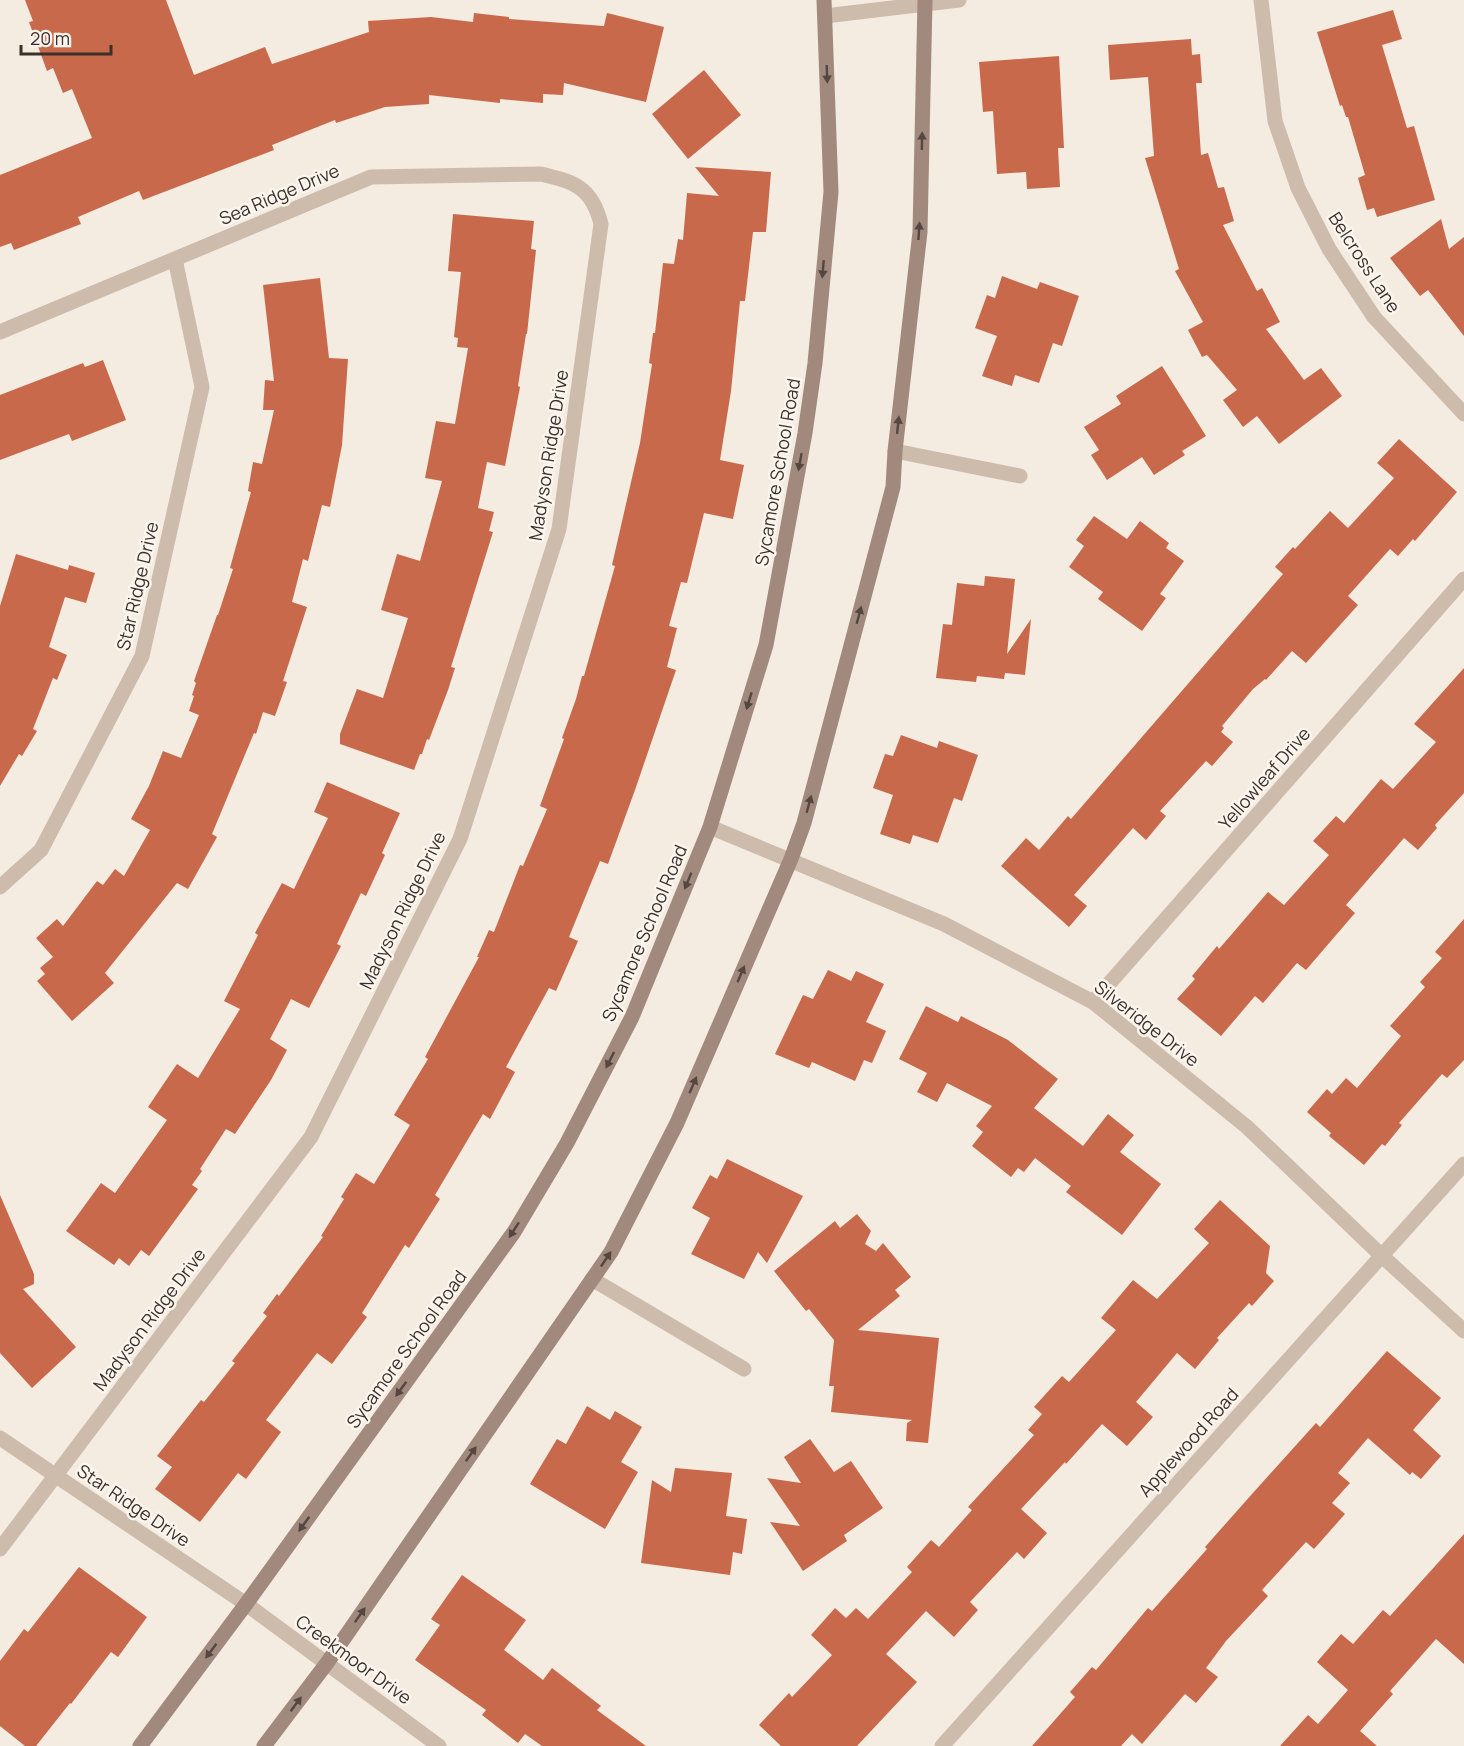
<svg xmlns="http://www.w3.org/2000/svg" width="1464" height="1746" viewBox="0 0 1464 1746" font-family="Manrope,sans-serif">
  <style>
    .building { fill: #c8694b }
    .lines { fill: none; stroke-linecap: round; stroke-linejoin: round }
    .street { stroke: #cdbbac; stroke-width: 15 }
    .secondary { stroke: #a18a7d; stroke-width: 15 }
    .oneway { fill: #544640 }
    .labels { text-anchor: middle; dominant-baseline: central; stroke-width: 5; stroke-linejoin: round; paint-order: stroke }
    .street-label { font-size: 18px; fill: #3b302b; stroke: #fbf5ee }
  </style>
  <rect width="100%" height="100%" fill="#f4ebe1"/>
  <g class="building">
    <polygon points="25,0 166,0 194,75 265,47 272,64 369,32 368,21 431,17 473,22 474,13 509,17 509,19 604,26 607,13 664,27 646,102 564,83 563,95 543,94 543,103 500,99 500,103 429,95 429,104 385,107 336,123 335,120 272,145 274,150 143,200 139,191 78,217 81,224 14,250 11,243 0,247 0,175 92,138 72,89 63,93 53,68 47,71 29,22 33,21"/>
    <polygon points="1393,10 1402,39 1382,45 1407,128 1414,126 1435,200 1377,217 1374,208 1367,210 1358,178 1365,175 1348,117 1346,117 1342,105 1340,106 1317,32"/>
    <polygon points="1191,39 1192,55 1200,54 1202,83 1196,83 1201,155 1208,153 1218,188 1224,187 1234,221 1223,225 1257,291 1262,288 1280,322 1266,329 1304,380 1321,368 1342,396 1279,444 1257,416 1243,427 1223,400 1237,390 1207,355 1202,357 1188,330 1203,322 1175,271 1179,269 1145,158 1154,156 1148,77 1110,80 1108,45"/>
    <polygon points="1059,56 1064,148 1058,148 1060,187 1027,189 1026,172 997,174 993,111 983,112 979,62"/>
    <polygon points="704,70 741,115 688,159 652,114"/>
    <polygon points="695,167 771,172 766,232 753,232 745,301 740,301 731,391 720,460 744,465 733,519 704,513 687,583 681,582 669,626 677,628 667,667 676,670 635,790 608,864 600,861 569,937 578,941 556,991 549,988 506,1067 515,1072 490,1119 483,1114 435,1195 440,1199 409,1248 405,1245 362,1313 367,1317 332,1364 317,1353 266,1420 281,1432 246,1479 238,1473 200,1522 155,1489 172,1467 157,1456 201,1400 204,1402 235,1363 232,1361 267,1316 263,1313 277,1294 279,1296 323,1237 321,1236 344,1199 341,1197 356,1173 374,1184 410,1125 394,1115 428,1059 425,1057 479,957 477,957 489,930 494,932 520,865 523,866 547,809 540,806 564,739 562,738 576,699 582,676 584,676 615,566 612,565 640,443 652,364 649,363 653,333 655,333 663,263 674,264 678,239 683,240 687,193 719,196"/>
    <polygon points="453,214 534,221 531,249 536,250 527,334 526,334 518,386 520,387 505,466 487,462 478,508 494,512 489,531 493,532 451,667 455,668 448,690 429,740 427,739 422,754 420,754 414,770 340,744 340,734 357,689 383,698 408,618 381,610 397,554 420,561 442,481 425,478 436,421 455,424 468,348 457,347 458,338 454,337 461,272 448,271"/>
    <polygon points="1441,219 1449,249 1464,237 1464,336 1428,290 1420,296 1390,258"/>
    <polygon points="1002,276 1037,289 1040,282 1079,296 1062,346 1053,343 1039,383 1015,375 1012,386 982,376 997,336 975,328 987,295 995,298"/>
    <polygon points="320,278 329,358 348,359 342,445 330,507 322,505 308,561 303,559 292,602 307,607 283,681 287,682 275,716 263,712 256,734 254,733 212,834 217,837 188,889 177,883 105,973 114,983 72,1021 37,981 45,974 40,968 53,957 36,938 57,919 63,926 97,881 103,885 115,869 124,876 150,830 131,819 149,786 163,751 181,758 199,715 189,711 194,696 192,695 196,683 194,681 217,615 218,615 233,569 230,568 251,492 248,491 253,462 262,464 274,410 263,410 265,380 274,381 263,285"/>
    <polygon points="103,360 126,420 72,441 69,434 0,460 0,395 83,363 85,367"/>
    <polygon points="1162,366 1206,436 1182,451 1185,455 1154,475 1142,457 1107,480 1091,455 1099,450 1084,427 1121,404 1116,396"/>
    <polygon points="1399,439 1457,492 1415,541 1413,539 1398,556 1390,549 1348,596 1358,605 1306,663 1292,651 1266,680 1265,679 1253,689 1222,726 1224,728 1221,732 1233,742 1212,766 1206,761 1160,811 1166,816 1146,840 1133,828 1074,895 1087,906 1069,927 1001,866 1026,838 1039,850 1068,816 1071,819 1283,574 1275,567 1293,547 1295,549 1330,511 1348,528 1394,478 1377,463"/>
    <polygon points="1094,516 1127,539 1140,521 1169,543 1166,548 1184,561 1160,594 1166,598 1142,631 1098,599 1103,592 1069,567 1084,546 1076,540"/>
    <polygon points="16,554 68,570 69,565 95,573 86,603 65,597 49,647 67,655 57,680 53,678 33,729 37,731 22,756 19,754 0,786 0,606"/>
    <polygon points="985,576 1015,579 1007,654 1031,619 1025,675 1005,673 1004,679 977,676 976,682 936,678 943,624 952,625 957,583 984,586"/>
    <polygon points="1464,668 1464,793 1435,825 1437,828 1418,850 1404,838 1346,905 1355,913 1306,970 1297,963 1263,1003 1255,996 1221,1036 1177,999 1195,979 1192,976 1217,946 1219,949 1268,892 1284,905 1329,855 1313,841 1336,816 1344,823 1381,779 1393,789 1436,742 1414,724"/>
    <polygon points="901,735 937,748 939,741 978,755 962,801 954,798 938,843 913,835 910,844 880,834 893,795 873,788 885,754 893,756"/>
    <polygon points="327,782 400,813 382,853 385,855 366,896 361,893 337,944 341,946 309,1008 291,999 270,1039 287,1050 271,1080 235,1134 226,1129 200,1169 202,1171 192,1185 198,1189 149,1256 141,1250 129,1266 119,1258 114,1265 66,1231 101,1183 115,1193 167,1120 148,1107 177,1064 198,1078 240,1009 224,1001 258,935 255,933 282,883 294,889 328,818 314,812"/>
    <polygon points="1464,919 1464,1060 1447,1078 1442,1074 1399,1123 1402,1125 1385,1146 1382,1144 1364,1165 1329,1136 1331,1133 1307,1112 1327,1089 1332,1094 1346,1078 1357,1088 1401,1036 1390,1026 1425,987 1420,982 1442,958 1435,952"/>
    <polygon points="828,970 851,981 856,971 884,984 866,1022 886,1031 872,1063 864,1060 855,1081 812,1062 809,1068 775,1054 803,995 813,999"/>
    <polygon points="926,1006 958,1022 961,1016 1008,1040 1058,1079 1034,1108 1083,1146 1108,1114 1134,1135 1120,1152 1161,1184 1122,1235 1066,1192 1071,1186 1035,1158 1024,1172 1018,1168 1011,1177 972,1146 983,1132 976,1126 992,1106 947,1083 937,1102 917,1092 927,1073 899,1059"/>
    <polygon points="727,1159 803,1196 767,1263 758,1252 744,1279 691,1254 710,1218 692,1208 710,1175 717,1179"/>
    <polygon points="0,1195 34,1274 34,1284 23,1289 76,1347 32,1388 0,1353"/>
    <polygon points="1220,1200 1270,1246 1266,1273 1274,1281 1252,1306 1249,1303 1217,1338 1219,1340 1195,1369 1177,1353 1136,1402 1153,1417 1127,1446 1102,1424 1066,1464 1065,1462 1021,1509 1047,1533 1024,1559 1017,1552 970,1602 978,1610 954,1637 926,1611 886,1654 917,1682 857,1746 781,1746 759,1725 789,1693 792,1697 832,1655 811,1635 835,1608 846,1618 856,1608 868,1619 912,1572 907,1567 931,1540 939,1547 972,1510 968,1507 1034,1435 1028,1430 1042,1414 1034,1407 1062,1376 1069,1382 1116,1330 1101,1318 1133,1280 1157,1299 1209,1243 1194,1229"/>
    <polygon points="857,1214 871,1231 865,1244 876,1251 883,1243 911,1277 895,1290 900,1296 858,1330 939,1338 928,1443 906,1441 907,1423 912,1420 831,1412 834,1386 829,1386 834,1340 809,1309 806,1311 774,1271 835,1221 840,1228"/>
    <polygon points="1387,1351 1441,1398 1413,1430 1441,1456 1421,1479 1412,1472 1410,1475 1368,1438 1338,1473 1350,1483 1332,1503 1345,1514 1314,1549 1306,1542 1262,1590 1268,1596 1226,1641 1206,1668 1218,1677 1196,1703 1185,1694 1142,1744 1132,1734 1121,1746 1032,1746 1075,1697 1070,1692 1092,1667 1096,1670 1148,1608 1152,1611 1207,1549 1205,1547 1252,1494 1316,1423 1320,1427"/>
    <polygon points="587,1406 610,1420 615,1411 642,1427 621,1462 638,1472 605,1529 530,1484 557,1439 566,1444"/>
    <polygon points="810,1439 834,1472 851,1461 883,1508 844,1535 847,1541 803,1571 770,1522 800,1526 767,1478 801,1483 784,1457"/>
    <polygon points="675,1468 732,1473 726,1516 747,1519 742,1554 733,1552 730,1575 641,1563 652,1480 671,1492"/>
    <polygon points="1464,1534 1464,1664 1436,1639 1390,1691 1393,1694 1360,1731 1377,1746 1280,1746 1308,1715 1318,1724 1348,1690 1317,1662 1341,1634 1353,1644 1383,1610 1390,1616"/>
    <polygon points="79,1567 147,1617 118,1657 111,1652 71,1704 70,1703 36,1746 25,1746 0,1726 0,1661 24,1629 28,1632"/>
    <polygon points="462,1575 526,1620 504,1650 543,1680 552,1668 601,1706 597,1710 646,1746 542,1746 525,1734 518,1743 482,1715 486,1710 415,1660 440,1625 431,1619"/>
  </g>
  <g class="lines">
    <g class="street">
      <polyline points="1261,0 1275,121 1298,188 1329,249 1374,317 1464,414"/>
      <polyline points="825,16 959,0"/>
      <path d="M 0,332 L 371,177 L 541,174 C 574,182 592,187 601,224 L 559,529 L 460,839 L 311,1137 L 0,1549"/>
      <polyline points="895,451 1020,476"/>
      <polyline points="710,827 944,924 1093,1002 1247,1127 1382,1256 1464,1331"/>
      <polyline points="0,887 41,850 142,656 202,387 175,259"/>
      <polyline points="1093,1002 1464,579"/>
      <polyline points="592,1279 744,1369"/>
      <polyline points="0,1438 246,1604 439,1746"/>
      <polyline points="942,1746 1464,1164"/>
    </g>
    <g class="secondary">
      <polyline points="140,1746 246,1604 514,1232 567,1143 632,1017 710,827 766,645 805,433 815,363 831,192 824,0"/>
      <polyline points="264,1746 327,1663 611,1252 677,1123 791,859 804,823 893,487 895,451 920,232 925,0"/>
    </g>
  </g>
  <defs><path id="oneway-solid" d="M-6-.8H1V-3.2L6.5 0L1 3.2V.8H-6Z" transform="scale(1.5)"/></defs>
  <g class="oneway">
    <use href="#oneway-solid" transform="translate(827 74) rotate(88)"/>
    <use href="#oneway-solid" transform="translate(922 141) rotate(-89)"/>
    <use href="#oneway-solid" transform="translate(919 231) rotate(-86)"/>
    <use href="#oneway-solid" transform="translate(823 269) rotate(95)"/>
    <use href="#oneway-solid" transform="translate(898 425) rotate(-84)"/>
    <use href="#oneway-solid" transform="translate(800 462) rotate(100)"/>
    <use href="#oneway-solid" transform="translate(859 615) rotate(-75)"/>
    <use href="#oneway-solid" transform="translate(749 701) rotate(107)"/>
    <use href="#oneway-solid" transform="translate(809 804) rotate(-75)"/>
    <use href="#oneway-solid" transform="translate(688 881) rotate(112)"/>
    <use href="#oneway-solid" transform="translate(741 974) rotate(-67)"/>
    <use href="#oneway-solid" transform="translate(610 1060) rotate(117)"/>
    <use href="#oneway-solid" transform="translate(693 1085) rotate(-67)"/>
    <use href="#oneway-solid" transform="translate(514 1230) rotate(123)"/>
    <use href="#oneway-solid" transform="translate(606 1259) rotate(-56)"/>
    <use href="#oneway-solid" transform="translate(401 1389) rotate(126)"/>
    <use href="#oneway-solid" transform="translate(471 1454) rotate(-55)"/>
    <use href="#oneway-solid" transform="translate(304 1524) rotate(126)"/>
    <use href="#oneway-solid" transform="translate(360 1615) rotate(-55)"/>
    <use href="#oneway-solid" transform="translate(211 1651) rotate(127)"/>
    <use href="#oneway-solid" transform="translate(296 1704) rotate(-53)"/>
  </g>
  <g class="labels">
    <g class="street-label">
      <text transform="translate(279 194) rotate(-23)">Sea Ridge Drive</text>
      <text transform="translate(1365 262) rotate(57)">Belcross Lane</text>
      <text transform="translate(548 455) rotate(-81)">Madyson Ridge Drive</text>
      <text transform="translate(777 472) rotate(-80)">Sycamore School Road</text>
      <text transform="translate(137 586) rotate(-77)">Star Ridge Drive</text>
      <text transform="translate(1264 778) rotate(-49)">Yellowleaf Drive</text>
      <text transform="translate(402 910) rotate(-64)">Madyson Ridge Drive</text>
      <text transform="translate(644 933) rotate(-67)">Sycamore School Road</text>
      <text transform="translate(1147 1023) rotate(38)">Silveridge Drive</text>
      <text transform="translate(149 1319) rotate(-53)">Madyson Ridge Drive</text>
      <text transform="translate(406 1349) rotate(-54)">Sycamore School Road</text>
      <text transform="translate(1188 1442) rotate(-48)">Applewood Road</text>
      <text transform="translate(134 1505) rotate(34)">Star Ridge Drive</text>
      <text transform="translate(354 1659) rotate(36)">Creekmoor Drive</text>
    </g>
  </g>
  <path d="M21 45v9h90v-9" fill="none" stroke="#3b302b" stroke-width="3"/>
  <text x="30" y="45" font-size="18" fill="#3b302b" stroke="#fbf5ee" stroke-width="4.5" paint-order="stroke">20 m</text>
</svg>
